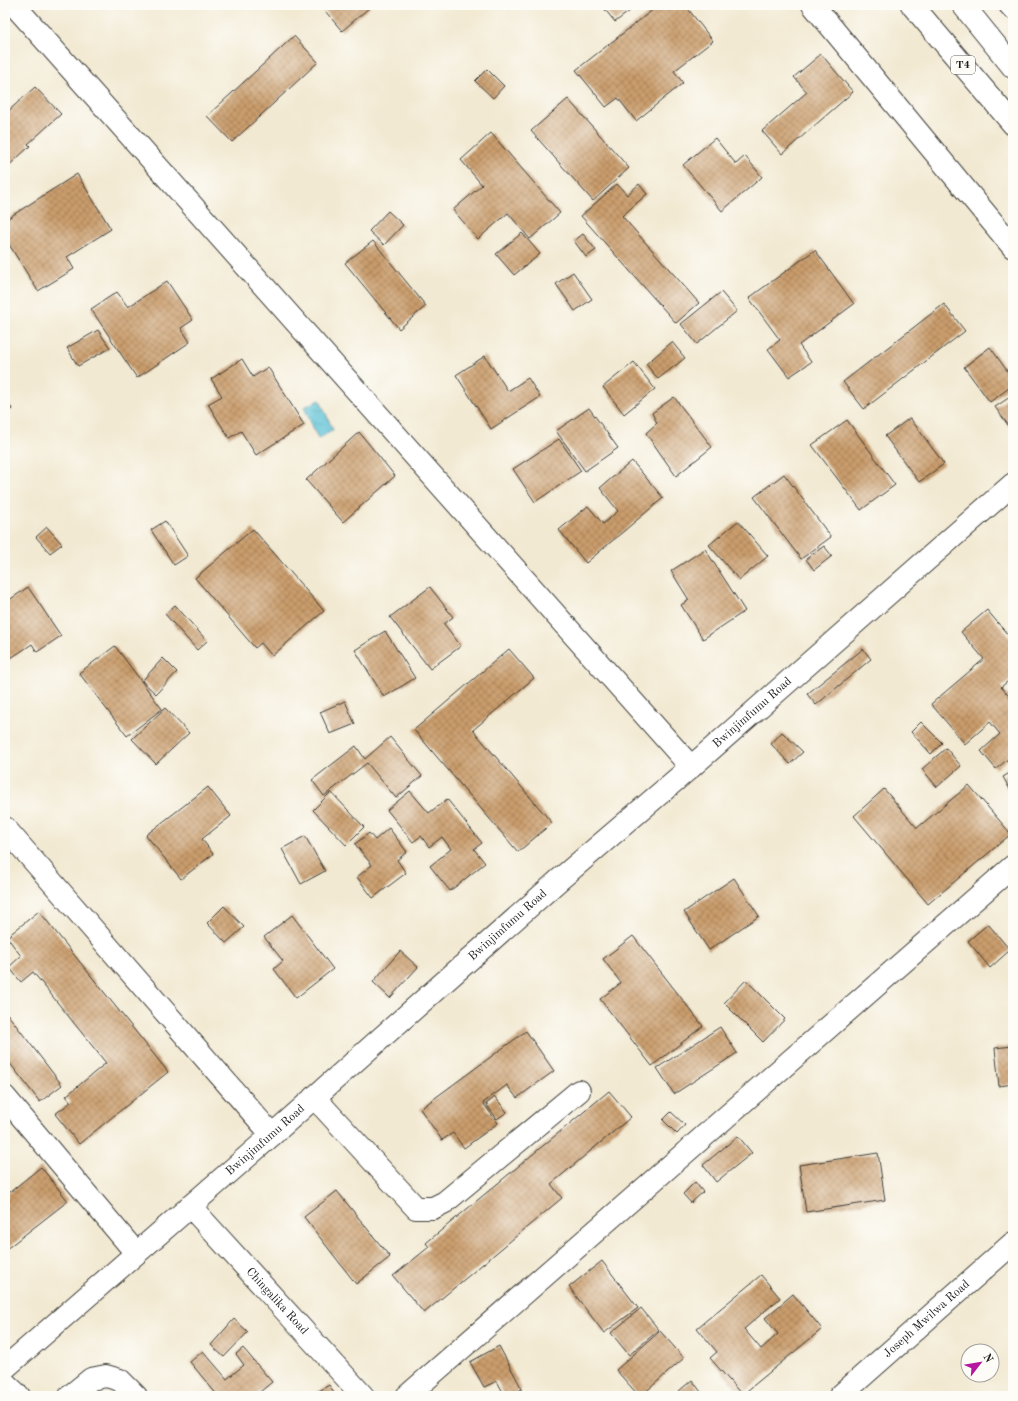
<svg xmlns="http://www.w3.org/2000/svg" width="1018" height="1401" viewBox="0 0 1018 1401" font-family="'Old Standard TT',serif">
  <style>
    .water { fill: url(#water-ripples); stroke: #3a6e78 }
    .building { fill: url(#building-cross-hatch) }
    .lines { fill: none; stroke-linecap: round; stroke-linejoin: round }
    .minor-casing { stroke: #3c3b37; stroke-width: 24 }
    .major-casing { stroke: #3c3b37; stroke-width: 24 }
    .minor { stroke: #fff; stroke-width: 22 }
    .major { stroke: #fff; stroke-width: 22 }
    .labels { text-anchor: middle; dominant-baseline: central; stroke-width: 3; stroke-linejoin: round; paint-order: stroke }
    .shield { fill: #fdfcf7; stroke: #605f5e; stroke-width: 1 }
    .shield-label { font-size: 11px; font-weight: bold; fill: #1c1c1c }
    .street-label { font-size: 12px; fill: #1c1c1c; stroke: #fdfcf7 }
  </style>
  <defs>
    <pattern id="water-ripples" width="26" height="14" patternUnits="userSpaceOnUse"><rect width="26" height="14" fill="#57bfd4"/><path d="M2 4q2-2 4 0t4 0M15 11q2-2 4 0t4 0" fill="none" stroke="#479aab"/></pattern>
    <pattern id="building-cross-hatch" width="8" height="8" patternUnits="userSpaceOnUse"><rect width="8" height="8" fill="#ca9d6c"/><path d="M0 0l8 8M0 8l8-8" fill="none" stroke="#a37f58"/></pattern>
  </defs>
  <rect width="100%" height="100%" fill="#fdfcf7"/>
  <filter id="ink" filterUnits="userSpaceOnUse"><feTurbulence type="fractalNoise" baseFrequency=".025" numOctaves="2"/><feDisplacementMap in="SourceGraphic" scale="8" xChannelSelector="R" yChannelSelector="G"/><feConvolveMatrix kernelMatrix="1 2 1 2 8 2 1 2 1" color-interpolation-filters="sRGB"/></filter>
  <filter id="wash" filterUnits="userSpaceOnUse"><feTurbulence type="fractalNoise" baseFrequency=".012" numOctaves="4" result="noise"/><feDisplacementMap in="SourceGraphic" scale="16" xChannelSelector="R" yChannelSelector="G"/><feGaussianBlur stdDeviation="0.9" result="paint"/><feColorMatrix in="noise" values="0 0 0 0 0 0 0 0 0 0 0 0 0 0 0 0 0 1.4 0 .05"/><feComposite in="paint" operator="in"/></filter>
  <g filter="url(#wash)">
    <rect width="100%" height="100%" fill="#f2e9d2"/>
    <polygon class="water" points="320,400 333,430 318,439 304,407"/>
    <g id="blocks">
      <g class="building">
        <polygon points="320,5 368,5 370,7 342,31"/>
        <polygon points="606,5 638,5 615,22 603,7"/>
        <polygon points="659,5 685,5 713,41 674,71 683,83 636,121 618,98 606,107 576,70"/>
        <polygon points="294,36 318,62 232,142 207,116"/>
        <polygon points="821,54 853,92 782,154 762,131 807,92 794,77"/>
        <polygon points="487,69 504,86 493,98 475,81"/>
        <polygon points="35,87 61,114 28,144 30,146 5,169 5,114"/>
        <polygon points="568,99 629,168 593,201 531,131"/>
        <polygon points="491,133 560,213 530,239 508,213 478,239 453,210 482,185 461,160"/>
        <polygon points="715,138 736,164 745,156 762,177 722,211 683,165"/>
        <polygon points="77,174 111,229 67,257 74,269 38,291 5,238 5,220"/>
        <polygon points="617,184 627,195 639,184 647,194 622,216 699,303 676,323 581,216"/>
        <polygon points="388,211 403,225 384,245 369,231"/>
        <polygon points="522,233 540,254 514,275 496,254"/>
        <polygon points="583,234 596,250 586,257 574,241"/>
        <polygon points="373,241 426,306 399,329 345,263"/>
        <polygon points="815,250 854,304 799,345 811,362 789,377 768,349 780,340 749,298"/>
        <polygon points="573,272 592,299 575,311 556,284"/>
        <polygon points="167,281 193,320 181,328 190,342 137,378 91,309 117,292 128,307"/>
        <polygon points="721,292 737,311 697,344 681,324"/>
        <polygon points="944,304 965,331 864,409 843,382"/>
        <polygon points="98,330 110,348 78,366 67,348"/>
        <polygon points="672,342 685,358 658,379 646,364"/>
        <polygon points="990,347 1013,379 1013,385 990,402 964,367"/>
        <polygon points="485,356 508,391 528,378 540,397 491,429 456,375"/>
        <polygon points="242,359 253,377 268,367 304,425 256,455 241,431 229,438 208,404 222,396 211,379"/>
        <polygon points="634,362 655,389 624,414 603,387"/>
        <polygon points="1013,395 1013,428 1011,429 995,407"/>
        <polygon points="674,397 712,447 676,476 646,433 657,423 652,413"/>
        <polygon points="5,399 12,409 5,413"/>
        <polygon points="589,408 618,448 585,471 556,431"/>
        <polygon points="910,418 944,464 919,482 885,436"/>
        <polygon points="847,420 895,485 861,510 812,445"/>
        <polygon points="359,432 395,476 343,522 306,480"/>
        <polygon points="559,439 581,471 535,502 513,469"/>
        <polygon points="632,461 663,498 586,563 559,530 588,506 603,524 618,511 600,488"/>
        <polygon points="784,474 831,537 801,559 754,497"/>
        <polygon points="165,521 188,556 174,565 151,530"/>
        <polygon points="738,521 768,556 739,580 709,545"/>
        <polygon points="47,527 62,544 50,553 36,537"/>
        <polygon points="253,529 324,611 272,656 261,643 255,648 195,578"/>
        <polygon points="824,546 832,556 814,570 806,559"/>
        <polygon points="705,549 745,611 703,639 681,605 689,600 671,571"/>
        <polygon points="28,587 61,636 37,652 32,644 5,662 5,603"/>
        <polygon points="430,587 453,617 444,624 461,646 430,669 390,617"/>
        <polygon points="175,605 207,641 197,650 165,614"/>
        <polygon points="987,610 1013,641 1013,677 1001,687 1013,701 1013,755 996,769 981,751 1000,734 990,722 965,744 931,704 984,659 961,632"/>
        <polygon points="385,631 415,678 384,697 355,650"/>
        <polygon points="115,646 162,709 127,736 79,673"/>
        <polygon points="509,649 534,678 473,730 552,823 518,852 414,730"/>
        <polygon points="863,649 871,659 816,705 807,694"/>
        <polygon points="163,658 177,672 156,694 142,681"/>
        <polygon points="345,701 355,724 330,734 320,712"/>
        <polygon points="165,708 189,733 156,764 132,739"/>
        <polygon points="921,722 942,743 931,754 911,732"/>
        <polygon points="782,732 803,752 790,764 771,744"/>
        <polygon points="390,737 422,776 396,798 367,763 324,796 312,780 356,746 365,759"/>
        <polygon points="946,748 961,766 937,787 922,769"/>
        <polygon points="1013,771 1013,795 1003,777"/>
        <polygon points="969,785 1011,834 928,904 854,816 884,789 917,828"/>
        <polygon points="208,787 231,816 202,839 213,854 181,879 146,835"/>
        <polygon points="410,791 429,813 447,799 482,843 474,849 485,863 450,891 430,866 451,849 442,837 429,847 421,836 413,842 387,810"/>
        <polygon points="331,792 364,827 346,845 313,810"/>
        <polygon points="389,828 407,852 397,860 406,873 373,898 357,877 372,865 355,844 369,833 375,840"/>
        <polygon points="305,836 325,871 301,884 282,849"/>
        <polygon points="734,878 759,916 709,950 684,912"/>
        <polygon points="224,906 244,927 226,943 207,923"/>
        <polygon points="39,911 168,1072 79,1144 55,1114 71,1102 66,1096 106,1063 33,972 21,982 9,967 21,956 7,937"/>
        <polygon points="292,915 333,969 296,998 274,969 283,961 264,937"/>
        <polygon points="988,924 1010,950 990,968 968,941"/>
        <polygon points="633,936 703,1026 652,1066 600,999 621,983 603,959"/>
        <polygon points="400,951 418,967 390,998 373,982"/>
        <polygon points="746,980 785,1019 763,1042 724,1003"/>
        <polygon points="5,1011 62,1085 40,1102 5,1057"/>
        <polygon points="720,1027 737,1053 674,1094 657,1068"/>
        <polygon points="526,1031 554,1071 517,1098 507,1085 483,1103 498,1123 464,1148 453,1133 442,1140 420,1109"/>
        <polygon points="1013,1046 1013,1084 999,1086 995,1048"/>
        <polygon points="609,1091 631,1117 551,1184 562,1198 424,1313 393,1276 429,1247 426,1243"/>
        <polygon points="495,1097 507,1112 497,1119 486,1104"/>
        <polygon points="671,1112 685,1125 677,1134 663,1120"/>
        <polygon points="738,1136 752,1153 716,1182 703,1165"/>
        <polygon points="878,1153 885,1200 806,1212 799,1165"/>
        <polygon points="41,1167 68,1201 5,1250 5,1196"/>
        <polygon points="695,1182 703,1192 691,1203 683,1194"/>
        <polygon points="337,1191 390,1257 356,1284 304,1217"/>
        <polygon points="602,1261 638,1308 604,1333 569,1287"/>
        <polygon points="761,1275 780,1298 744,1329 761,1349 778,1334 765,1318 793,1294 822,1329 742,1395 710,1358 717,1352 697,1328"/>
        <polygon points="641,1308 659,1330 629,1355 611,1333"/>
        <polygon points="234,1319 248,1332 224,1357 211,1345"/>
        <polygon points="660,1331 684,1358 641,1396 639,1396 616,1370"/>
        <polygon points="499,1346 522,1389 509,1396 505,1396 497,1381 484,1387 470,1362"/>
        <polygon points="243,1348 272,1382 255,1396 218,1396 190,1362 203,1351 227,1379 244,1365 236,1354"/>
        <polygon points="692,1380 704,1396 673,1396"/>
        <polygon points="329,1385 336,1396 311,1396"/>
      </g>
    </g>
  </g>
  <g filter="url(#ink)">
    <use href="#blocks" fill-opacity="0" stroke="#3c3b37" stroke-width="1"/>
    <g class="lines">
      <g class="minor-casing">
        <g id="minor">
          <polyline points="14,5 691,767"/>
          <polyline points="813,5 1013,247"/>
          <polyline points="1010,5 1013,8"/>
          <polyline points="5,828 272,1135"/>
          <polyline points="5,1097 136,1253"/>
          <polyline points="314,1097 416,1208 433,1208 445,1202 579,1091"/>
          <path id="s1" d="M 190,1206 L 363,1396"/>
          <path id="s2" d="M 5,1368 L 272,1135 L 559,880 L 691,767 L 1013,484"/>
          <polyline points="5,1383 19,1396"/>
          <polyline points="70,1396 91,1379 106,1376 120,1380 136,1396"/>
          <polyline points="407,1396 1013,866"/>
          <path id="s3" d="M 840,1396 L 1013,1243"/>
        </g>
      </g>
      <g class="major-casing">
        <g id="major">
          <polyline points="912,5 1013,124"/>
          <polyline points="963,5 1013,67"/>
        </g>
      </g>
      <use href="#minor" class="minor"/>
      <use href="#major" class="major"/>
    </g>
  </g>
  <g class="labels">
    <rect class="shield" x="951" y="56" width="24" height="18" rx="3"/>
    <g class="shield-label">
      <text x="963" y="65">T4</text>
    </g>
    <g class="street-label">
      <text stroke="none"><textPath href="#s2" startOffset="994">Bwinjimfumu Road</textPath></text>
      <text stroke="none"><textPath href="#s2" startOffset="670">Bwinjimfumu Road</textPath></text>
      <text stroke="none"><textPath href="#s2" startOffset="346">Bwinjimfumu Road</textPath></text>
      <text stroke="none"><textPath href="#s1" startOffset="129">Chingalika Road</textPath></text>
      <text stroke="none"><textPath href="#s3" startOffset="116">Joseph Mwilwa Road</textPath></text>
    </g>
  </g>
  <rect width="1018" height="1401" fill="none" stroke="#fdfcf7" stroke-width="20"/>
  <g transform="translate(980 1363) rotate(59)"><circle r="19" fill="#fdfcf7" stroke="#a3a29f"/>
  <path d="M0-3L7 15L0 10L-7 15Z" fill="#b5179e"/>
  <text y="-6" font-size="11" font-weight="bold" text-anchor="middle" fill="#1c1c1c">N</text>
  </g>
</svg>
